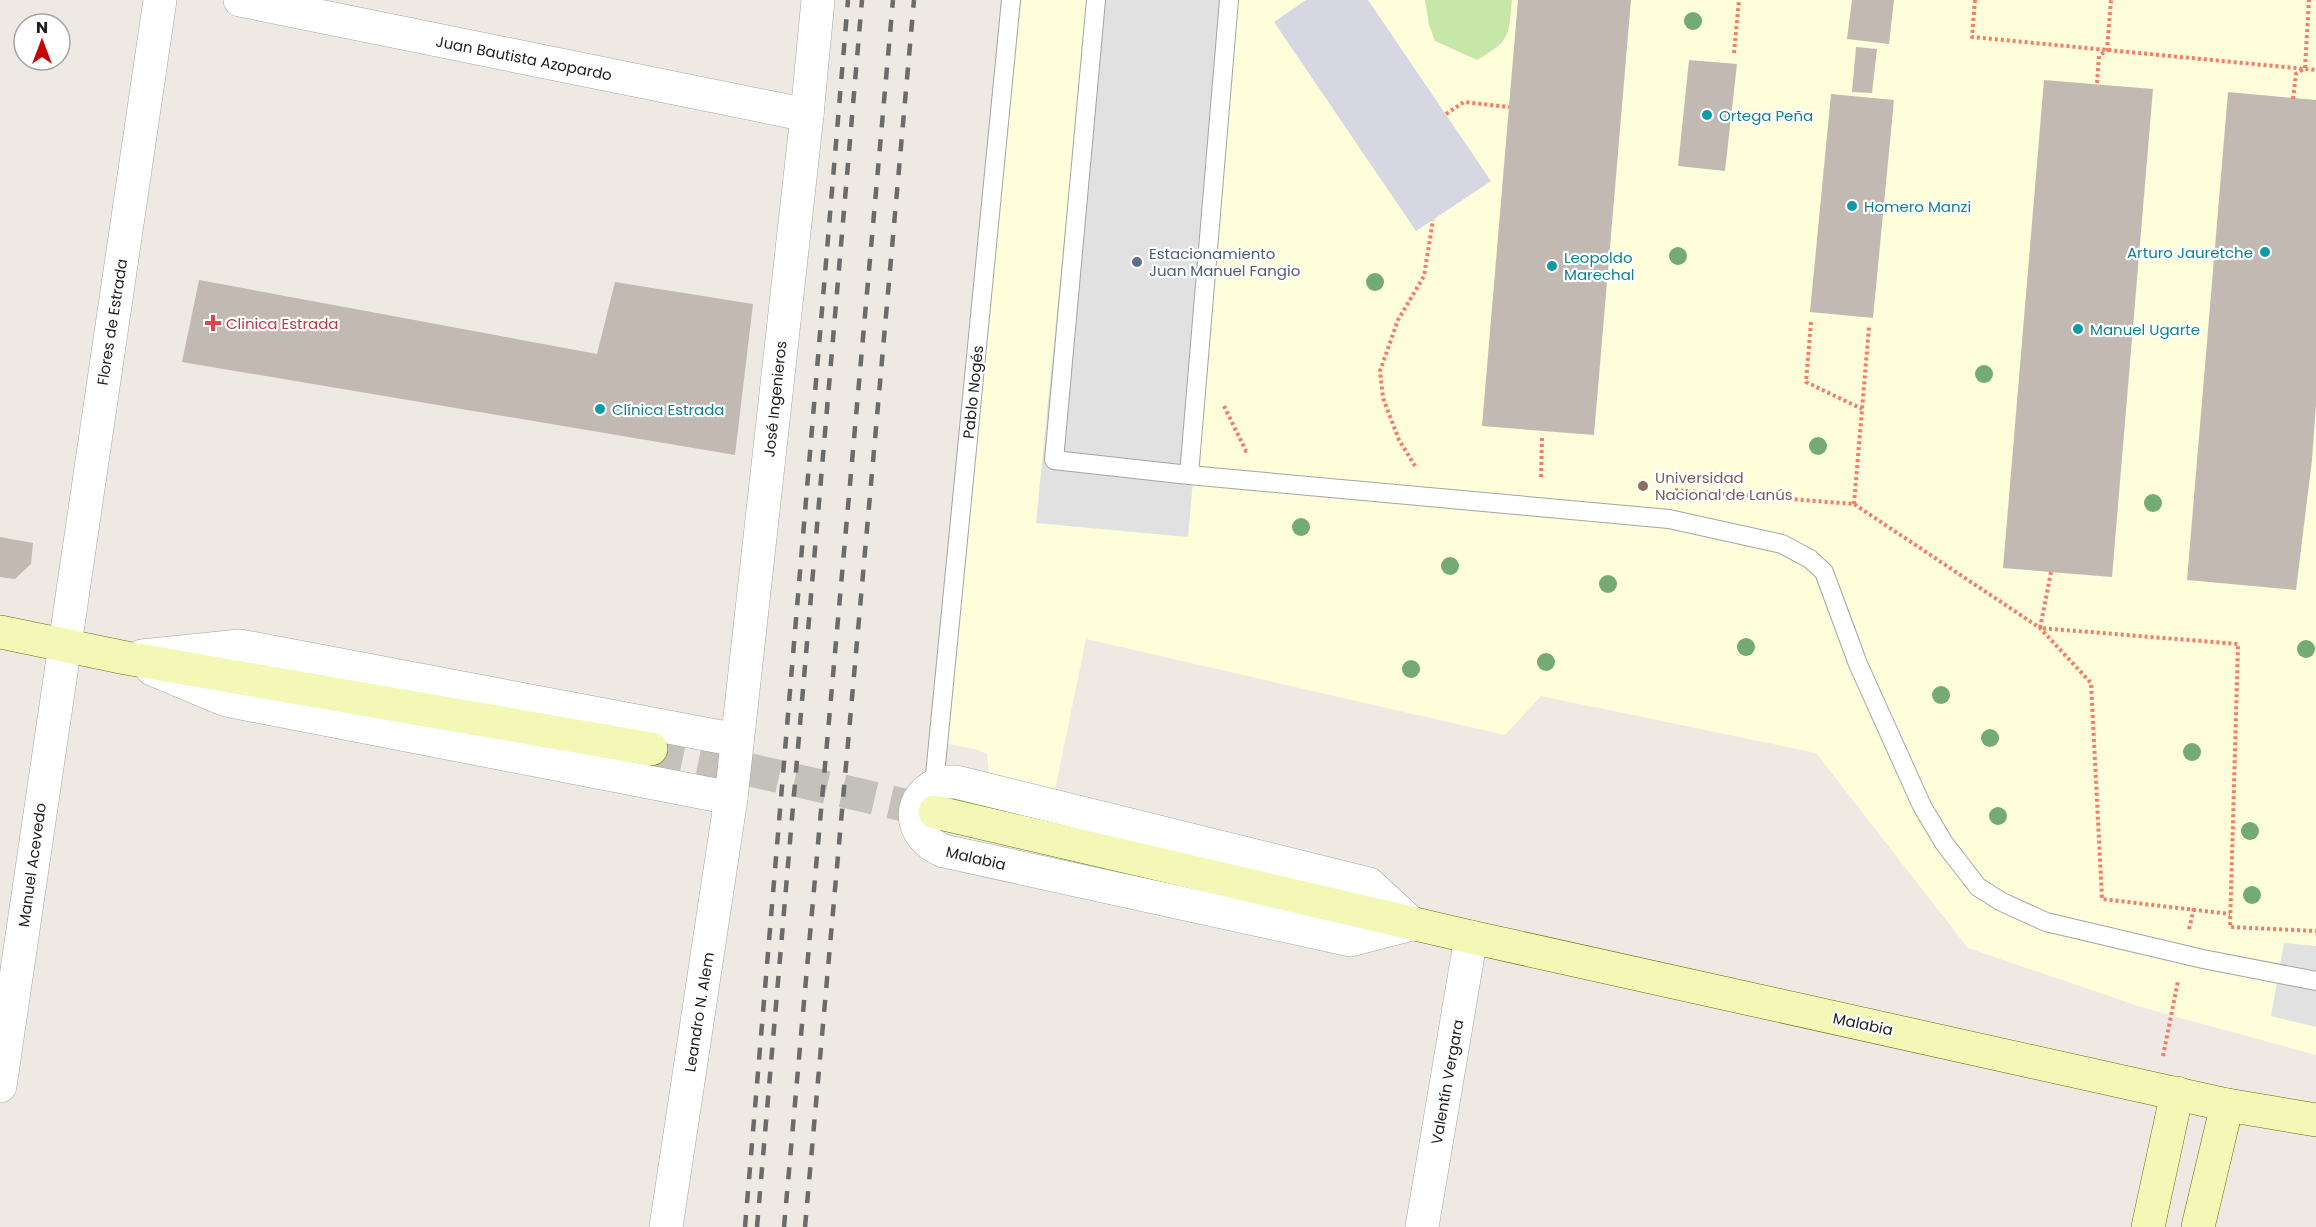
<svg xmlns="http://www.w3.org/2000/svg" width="2316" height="1227" viewBox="0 0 2316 1227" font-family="Poppins,sans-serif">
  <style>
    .education { fill: #fefedb }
    .grass { fill: #c7e7a9 }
    .parking { fill: #e1e1e1 }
    .plaza { fill: #d7d7e3 }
    .building { fill: #c2bab2 }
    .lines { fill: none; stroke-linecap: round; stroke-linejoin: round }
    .secondary-tunnel { stroke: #c4c1bb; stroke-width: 33; stroke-dasharray: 33 16; stroke-linecap: butt }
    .lane-casing { stroke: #a4a4a4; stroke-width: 20 }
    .street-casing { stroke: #a4a4a4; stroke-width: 34 }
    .secondary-casing { stroke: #647007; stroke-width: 34 }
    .path { stroke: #f67b6b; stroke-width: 4; stroke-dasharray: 3 3; stroke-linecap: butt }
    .lane { stroke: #fff; stroke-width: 18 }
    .street { stroke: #fff; stroke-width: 33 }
    .secondary { stroke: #f4f8b7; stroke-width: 33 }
    .rail { stroke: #6b6b6b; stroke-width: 4.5; stroke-dasharray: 12 12; stroke-linecap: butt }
    .tree { fill: #73ab73 }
    .culture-dot { fill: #0f9aa8; stroke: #fff; stroke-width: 2 }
    .service-dot { fill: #5c6f8a; stroke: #fff; stroke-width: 2 }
    .health-dot { fill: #e0444e; stroke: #fff; stroke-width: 2 }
    .education-dot { fill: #8d6e63; stroke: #fff; stroke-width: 2 }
    .labels { text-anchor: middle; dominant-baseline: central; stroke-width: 4.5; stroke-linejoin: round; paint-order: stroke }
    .street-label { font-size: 15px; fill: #1d1d1d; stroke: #fff }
    .culture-label { font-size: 15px; fill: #0d838f; stroke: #fff; text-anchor: start }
    .service-label { font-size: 15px; fill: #4e5e75; stroke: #fff; text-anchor: start }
    .health-label { font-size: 15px; fill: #be3a42; stroke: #fff; text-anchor: start }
    .education-label { font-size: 15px; fill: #785e54; stroke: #fff; text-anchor: start }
  </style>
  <rect width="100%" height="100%" fill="#eeeae3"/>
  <polygon class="education" points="1022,0 2316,0 2316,1055 2141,1007 1968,948 1816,753 1541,696 1505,735 1086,639 1053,800 990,785 987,754 975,749 943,743 988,334 1010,73"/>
  <path class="grass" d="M 1425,0 L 1512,0 C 1508,38 1511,40 1477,60 L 1435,41 L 1429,25 Z"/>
  <g class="parking">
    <polygon points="1088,0 1236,0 1188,537 1036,523"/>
    <polygon points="2284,943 2316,946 2316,1027 2271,1016"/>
  </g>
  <polygon class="plaza" points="1306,0 1368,0 1491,181 1416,231 1274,22"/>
  <g class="building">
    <polygon points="1518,0 1631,0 1594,435 1482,426"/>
    <polygon points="1852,0 1894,0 1889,44 1847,39"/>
    <polygon points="1856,47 1877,49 1872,93 1852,92"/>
    <polygon points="1689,60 1737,64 1725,171 1678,166"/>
    <polygon points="2044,80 2153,89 2112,577 2003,568"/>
    <polygon points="2228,92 2316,100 2316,404 2312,460 2296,590 2187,580"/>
    <polygon points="1831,94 1894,100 1873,318 1810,312"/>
    <polygon points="199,280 597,354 615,282 753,304 735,455 182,362"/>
    <polygon points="0,537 33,543 31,564 15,579 0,577"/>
  </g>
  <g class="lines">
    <polyline class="secondary-tunnel" points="651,749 742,768 935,812"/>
    <g class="lane-casing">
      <g id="lane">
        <polyline points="1096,0 1054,460 1189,475 1669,519 1782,544 1810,559 1824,572 1858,664 1922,806 1944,843 1978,887 2002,902 2046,922 2203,959 2316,981"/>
        <polyline points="1189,475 1229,0"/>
        <polyline points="934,785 1011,0"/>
      </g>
    </g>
    <g class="street-casing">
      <g id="street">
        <polyline points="240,0 807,115"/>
        <polyline points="142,656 240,646 737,740"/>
        <polyline points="152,669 226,700 731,798"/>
        <path d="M 945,782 L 956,782 L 1369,884 L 1412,924 L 1350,940 L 944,851 C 907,837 904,793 945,782 Z"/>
        <polyline points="0,1086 160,0"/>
        <polyline points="666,1227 731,798 807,115 818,0"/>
        <polyline points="1422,1227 1471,937"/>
      </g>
    </g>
    <g class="secondary-casing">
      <g id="secondary">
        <polyline points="0,632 126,658 651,749"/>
        <polyline points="935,812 1471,937 2227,1105 2316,1120"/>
        <polyline points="2148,1227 2177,1093"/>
        <polyline points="2198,1227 2227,1105"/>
      </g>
    </g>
    <g class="path">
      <polyline points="1975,0 1972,37 2316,70"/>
      <polyline points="1734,53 1739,0"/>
      <polyline points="2097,83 2099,56 2107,50 2111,0"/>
      <polyline points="2293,99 2296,74 2305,68 2309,0"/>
      <polyline points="1446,114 1464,102 1509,107"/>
      <polyline points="1811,322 1806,382 1862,409"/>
      <polyline points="1224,406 1246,451 1249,451"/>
      <polyline points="1415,466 1399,440 1383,398 1380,371 1398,320 1424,276 1433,220"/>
      <polyline points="1541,477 1542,437"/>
      <polyline points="1675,490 1854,504 2040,628 2091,683 2102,899 2230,914"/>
      <polyline points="1854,504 1869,327"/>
      <polyline points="2051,572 2040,628 2238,644 2230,927 2316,931"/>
      <polyline points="2189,929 2194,908"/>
      <polyline points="2163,1056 2178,981"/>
    </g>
    <use href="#lane" class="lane"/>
    <use href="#street" class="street"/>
    <use href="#secondary" class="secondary"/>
    <g class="rail">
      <polyline points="745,1227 848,0"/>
      <polyline points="757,1227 862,0"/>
      <polyline points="784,1227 893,0"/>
      <polyline points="805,1227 914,0"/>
    </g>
  </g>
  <g class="tree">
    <circle cx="1693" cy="21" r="9"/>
    <circle cx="1678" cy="256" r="9"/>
    <circle cx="1375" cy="282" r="9"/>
    <circle cx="1984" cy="374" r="9"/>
    <circle cx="1818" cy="446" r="9"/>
    <circle cx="2153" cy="503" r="9"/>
    <circle cx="1301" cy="527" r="9"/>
    <circle cx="1450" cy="566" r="9"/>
    <circle cx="1608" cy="584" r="9"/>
    <circle cx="1746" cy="647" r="9"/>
    <circle cx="2306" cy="649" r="9"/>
    <circle cx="1546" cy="662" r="9"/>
    <circle cx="1411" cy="669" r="9"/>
    <circle cx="1941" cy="695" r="9"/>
    <circle cx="1990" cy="738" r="9"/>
    <circle cx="2192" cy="752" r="9"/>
    <circle cx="1998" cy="816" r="9"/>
    <circle cx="2250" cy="831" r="9"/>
    <circle cx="2252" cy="895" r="9"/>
  </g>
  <g class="culture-dot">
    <circle cx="1707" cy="115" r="6"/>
    <circle cx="1852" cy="206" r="6"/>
    <circle cx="2265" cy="252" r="6"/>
    <circle cx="1552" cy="266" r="6"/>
    <circle cx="2078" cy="329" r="6"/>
    <circle cx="600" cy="409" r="6"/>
  </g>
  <circle class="service-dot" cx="1137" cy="262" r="6"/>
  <path class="health-dot" d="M210 314h6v6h6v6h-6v6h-6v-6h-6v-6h6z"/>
  <circle class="education-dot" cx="1643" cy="486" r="6"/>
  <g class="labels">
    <g class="street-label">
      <text transform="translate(524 58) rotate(11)">Juan Bautista Azopardo</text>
      <text transform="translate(112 322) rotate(-81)">Flores de Estrada</text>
      <text transform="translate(973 392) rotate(-84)">Pablo Nogés</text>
      <text transform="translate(775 399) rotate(-84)">José Ingenieros</text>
      <text transform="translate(976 858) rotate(13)">Malabia</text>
      <text transform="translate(32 865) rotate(-82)">Manuel Acevedo</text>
      <text transform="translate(699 1012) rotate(-81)">Leandro N. Alem</text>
      <text transform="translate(1863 1024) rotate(12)">Malabia</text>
      <text transform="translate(1447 1082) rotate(-80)">Valentín Vergara</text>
    </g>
    <g class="culture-label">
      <text x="1719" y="115">Ortega Peña</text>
      <text x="1864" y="206">Homero Manzi</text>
      <text x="2253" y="252" text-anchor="end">Arturo Jauretche</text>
      <text x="1564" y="257">Leopoldo<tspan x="1564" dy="17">Marechal</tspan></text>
      <text x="2090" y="329">Manuel Ugarte</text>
      <text x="612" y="409">Clínica Estrada</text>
    </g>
    <g class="service-label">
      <text x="1149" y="253">Estacionamiento<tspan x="1149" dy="17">Juan Manuel Fangio</tspan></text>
    </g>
    <g class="health-label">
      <text x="226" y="323">Clinica Estrada</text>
    </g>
    <g class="education-label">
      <text x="1655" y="477">Universidad<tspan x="1655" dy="17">Nacional de Lanús</tspan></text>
    </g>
  </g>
  <g transform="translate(42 42)"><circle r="28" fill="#ffffff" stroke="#a5a5a5" stroke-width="1.5"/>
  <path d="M0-4.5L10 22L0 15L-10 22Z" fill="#c50605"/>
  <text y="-9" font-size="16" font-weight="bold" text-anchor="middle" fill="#1d1d1d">N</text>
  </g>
</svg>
